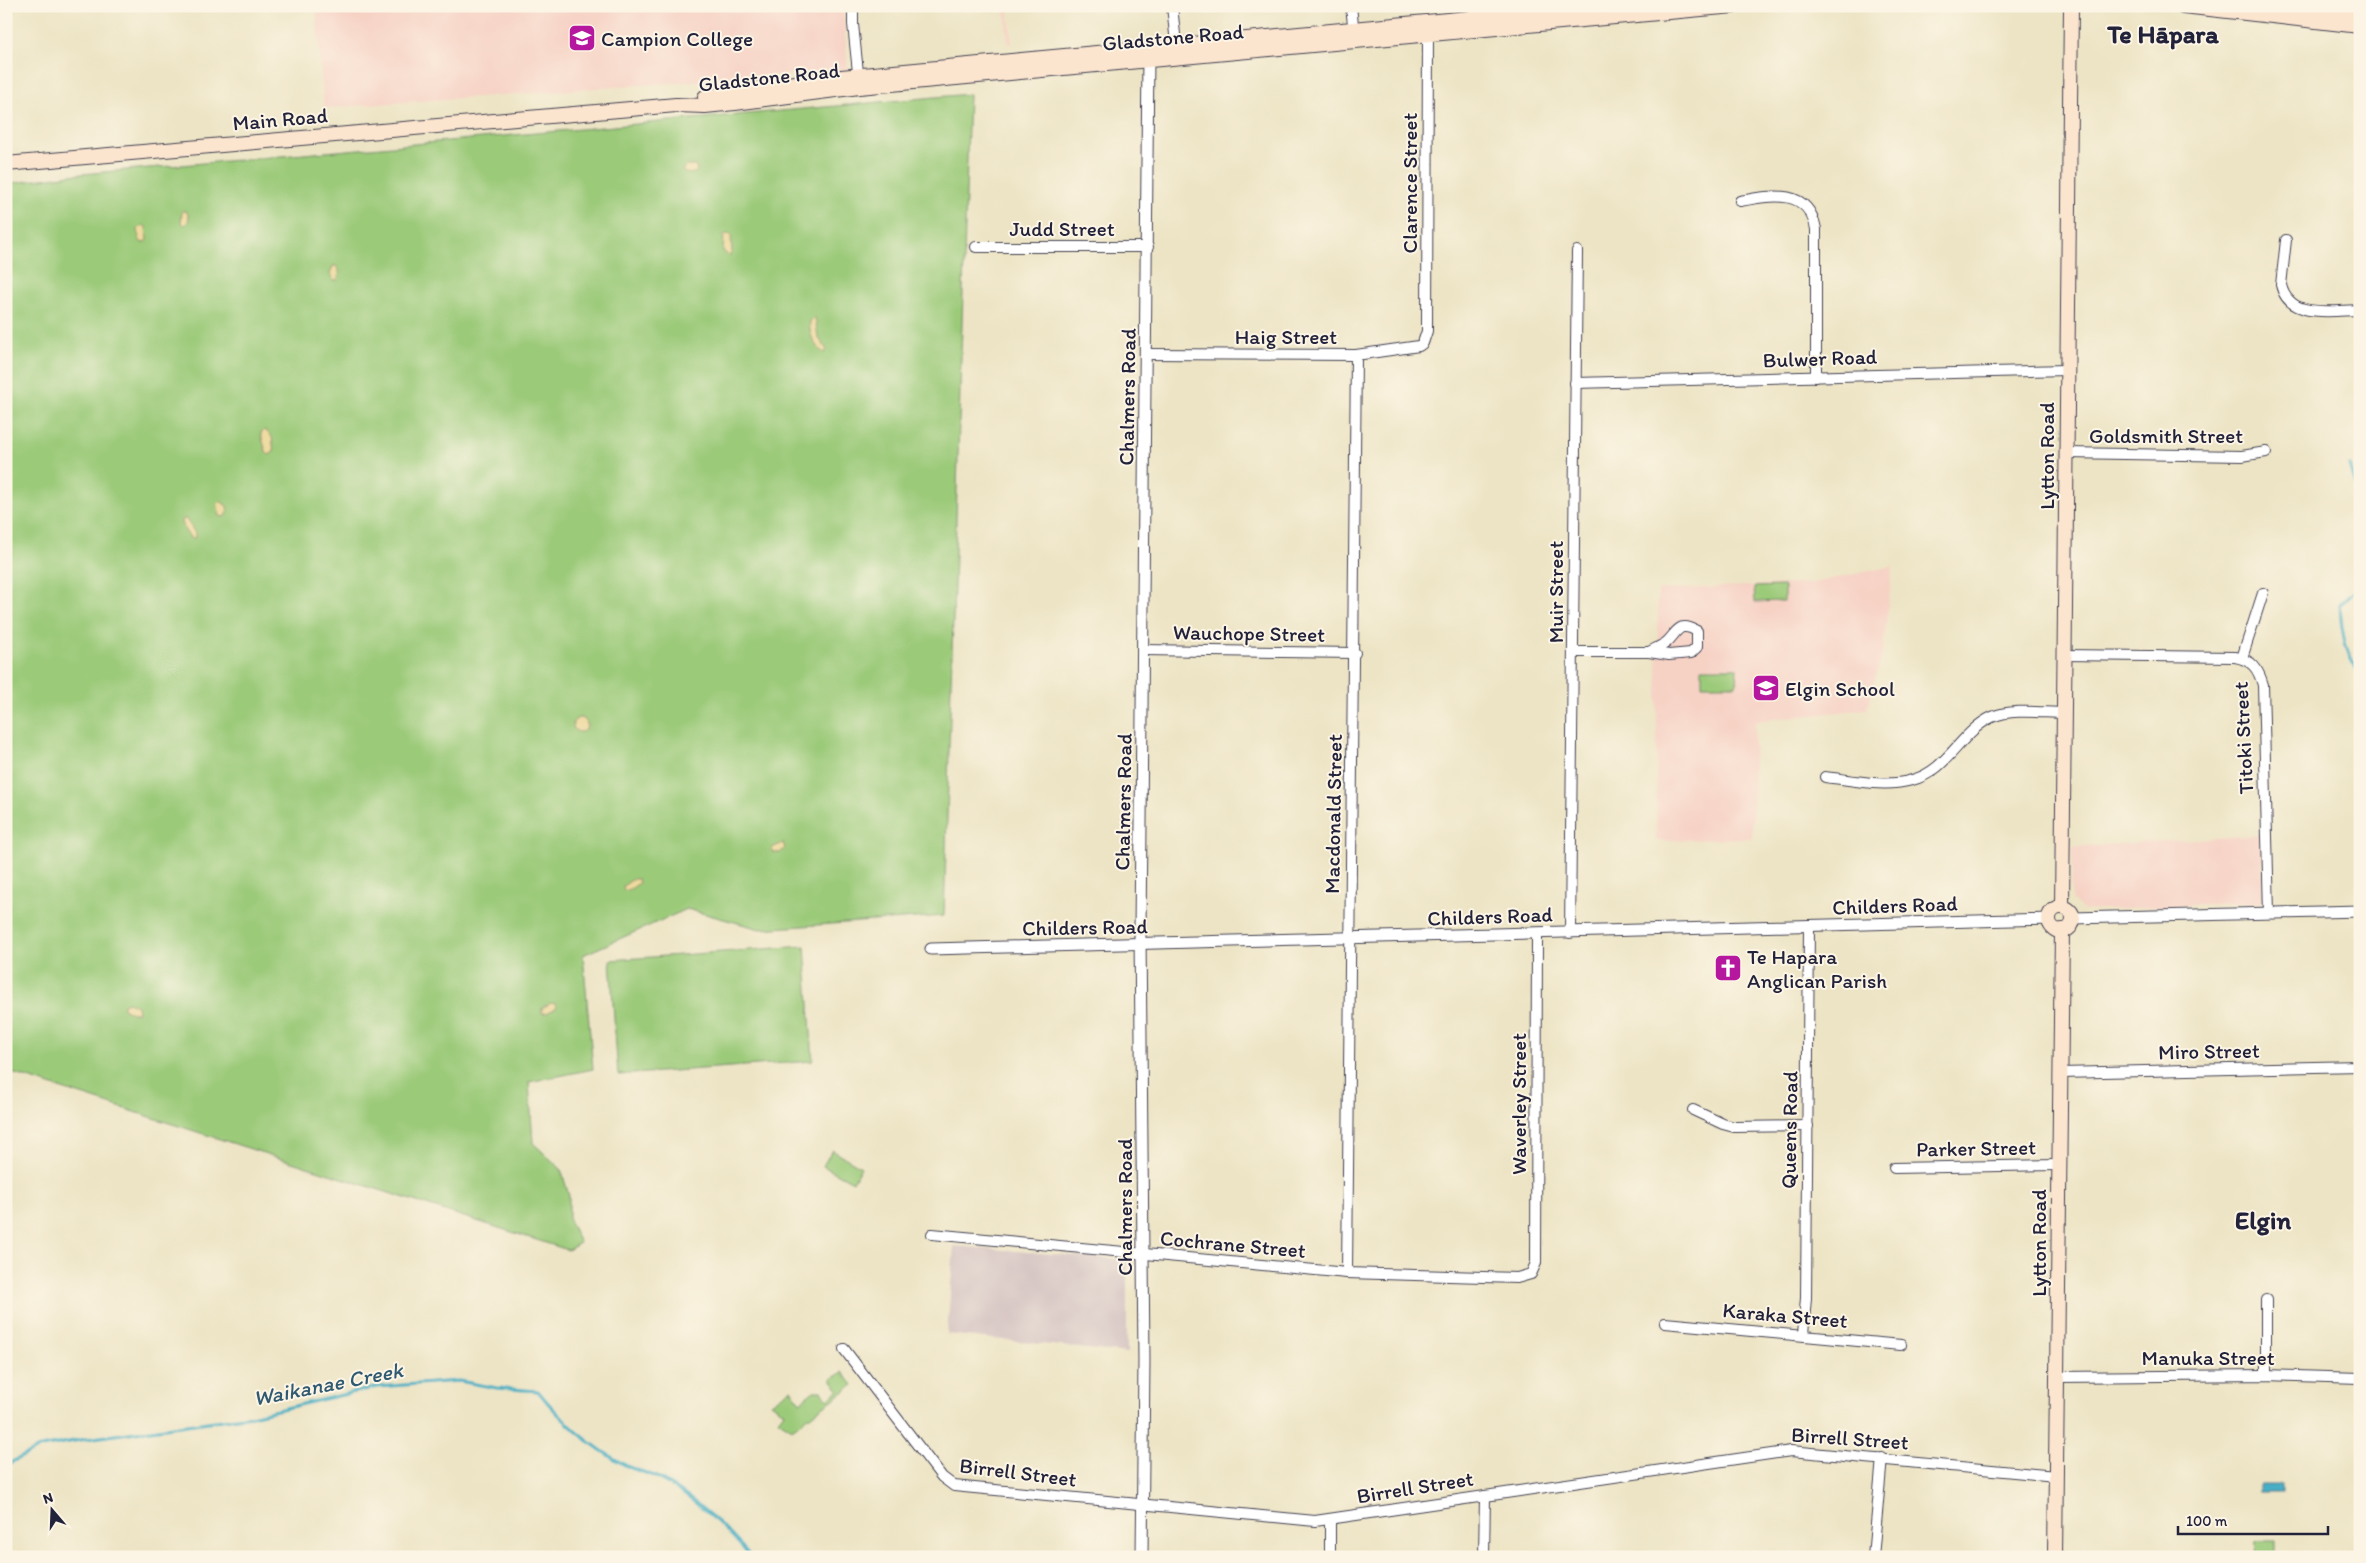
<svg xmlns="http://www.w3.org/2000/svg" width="2366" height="1563" viewBox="0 0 2366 1563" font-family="Itim,sans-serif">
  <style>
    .built { fill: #f6d2c5 }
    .industrial { fill: #d1bfbf }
    .green { fill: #9bca79; stroke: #5e765a }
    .sand { fill: #eeda9e; stroke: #887e6c }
    .water { fill: #46afc5; stroke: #346880 }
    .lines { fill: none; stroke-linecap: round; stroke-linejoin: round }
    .stream { stroke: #46afc5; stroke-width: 3 }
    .minor-casing { stroke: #403f50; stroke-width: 12 }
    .tertiary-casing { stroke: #403f50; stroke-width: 13 }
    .secondary-casing { stroke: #403f50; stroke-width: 16 }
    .minor { stroke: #fff; stroke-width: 10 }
    .tertiary { stroke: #fff; stroke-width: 11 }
    .secondary { stroke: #fce5cf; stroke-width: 14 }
    .labels { text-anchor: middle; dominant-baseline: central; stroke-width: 4; stroke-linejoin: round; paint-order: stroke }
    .street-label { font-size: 21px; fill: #22223b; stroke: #fcf5e5 }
    .poi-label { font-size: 21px; fill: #22223b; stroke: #fcf5e5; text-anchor: start }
    .water-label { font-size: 22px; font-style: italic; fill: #305a72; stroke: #fcf5e5 }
    .district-label { font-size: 26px; font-weight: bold; fill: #22223b; stroke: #fcf5e5 }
  </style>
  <rect width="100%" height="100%" fill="#fcf5e5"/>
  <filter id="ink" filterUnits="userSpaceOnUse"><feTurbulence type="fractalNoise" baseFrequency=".02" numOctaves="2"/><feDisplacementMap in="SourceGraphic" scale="10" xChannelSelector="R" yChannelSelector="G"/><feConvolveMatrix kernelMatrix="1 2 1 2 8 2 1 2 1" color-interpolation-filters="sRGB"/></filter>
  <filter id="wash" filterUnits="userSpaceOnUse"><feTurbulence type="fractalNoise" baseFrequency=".0096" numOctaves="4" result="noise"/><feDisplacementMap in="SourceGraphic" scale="20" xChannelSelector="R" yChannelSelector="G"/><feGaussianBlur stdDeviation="1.12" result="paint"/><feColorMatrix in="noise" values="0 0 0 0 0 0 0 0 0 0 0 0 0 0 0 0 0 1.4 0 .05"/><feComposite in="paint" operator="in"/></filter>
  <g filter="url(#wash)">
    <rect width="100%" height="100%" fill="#ede4c5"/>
    <g class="built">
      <polygon points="316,6 843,6 848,70 324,108"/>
      <polygon points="1005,6 1008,6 1012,44 1008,44"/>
      <polygon points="1893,566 1883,650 1867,709 1755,721 1752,838 1656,841 1658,590 1812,583"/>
      <polygon points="2261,835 2264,902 2084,910 2071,900 2073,847"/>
    </g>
    <polygon class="industrial" points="954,1246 1127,1260 1127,1353 947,1334"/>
    <g class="green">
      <polygon points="969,94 944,916 760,929 687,909 583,955 593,1069 529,1082 533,1143 561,1169 569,1196 569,1220 580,1243 568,1250 6,1071 6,184 71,175"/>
      <polygon points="1784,586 1784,601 1755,602 1754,587"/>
      <polygon points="1702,668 1737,668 1736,685 1702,685"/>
      <polygon points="805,946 813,1061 618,1075 610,960"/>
      <polygon points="832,1150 861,1167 853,1182 823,1166"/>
      <polygon points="843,1372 853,1385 792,1429 778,1420 784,1412 771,1403 791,1389 800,1402 814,1391 821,1391 828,1399 839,1390 831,1379"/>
      <polygon points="2255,1541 2276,1541 2276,1557 2254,1557"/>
    </g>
    <g class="sand">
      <path d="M 686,166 L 696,166 L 697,172 C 691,174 685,175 682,170 Z"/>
      <polygon points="182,211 186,211 189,216 188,222 184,225 181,222"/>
      <polygon points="143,225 146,227 147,240 143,243 139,240 138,229"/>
      <polygon points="728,234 731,235 732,252 729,256 723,251 724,235"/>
      <path d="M 333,266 L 336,266 C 340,270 340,273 338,279 L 334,281 L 330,274 Z"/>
      <path d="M 815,317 L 818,337 L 827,350 L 824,353 C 814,347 808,332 810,321 Z"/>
      <polygon points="265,430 272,437 274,452 269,455 266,452 261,435 261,432"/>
      <polygon points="220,501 227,506 228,513 224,517 220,516 217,505"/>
      <polygon points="183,519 186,519 195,533 195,538 191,538 185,531 182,522"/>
      <circle cx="580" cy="725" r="7"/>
      <polygon points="783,843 785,848 780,853 772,852 772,848"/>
      <polygon points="633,879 638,879 639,883 632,888 624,891 623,886"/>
      <polygon points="128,1002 137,1006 138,1012 132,1013 123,1008 123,1004"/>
      <polygon points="551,1003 556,1004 557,1007 547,1013 542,1013 542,1008"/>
    </g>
    <rect class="water" x="2260" y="1484" width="22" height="8"/>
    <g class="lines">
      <g class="stream">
        <polyline points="2349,466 2360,501"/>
        <path d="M 2360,585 L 2340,605 C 2341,628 2345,656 2360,673"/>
        <path d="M 6,1465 L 41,1447 L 86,1439 L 251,1416 L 377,1387 L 459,1381 L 497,1388 L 538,1391 C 561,1420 592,1447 625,1465 C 635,1471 648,1472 658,1478 C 693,1497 725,1527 751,1557"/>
      </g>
    </g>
  </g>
  <g filter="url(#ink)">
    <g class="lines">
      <g class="minor-casing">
        <g id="minor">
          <polyline points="853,6 853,24 859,82"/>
          <polyline points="1172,6 1177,53"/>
          <polyline points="1351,6 1354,34"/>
          <path d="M 1740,201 C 1773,195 1808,188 1816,229 L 1816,377"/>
          <path d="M 2286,240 L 2281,285 C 2289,320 2332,310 2360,310"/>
          <polyline points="976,247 1148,247"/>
          <polyline points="1147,354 1356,355 1419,346 1423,343 1427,331 1428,28"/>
          <polyline points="1575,383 2066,370"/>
          <polyline points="2066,453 2242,456 2266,452"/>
          <polyline points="1143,650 1355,653"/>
          <path d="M 1574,652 L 1649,652 L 1669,655 L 1691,653 L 1697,647 L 1697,631 C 1679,621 1678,631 1667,642 C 1662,646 1654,649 1649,652"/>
          <path d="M 2063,655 L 2235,657 C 2252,660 2258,668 2263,685 L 2269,913"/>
          <polyline points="2242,658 2263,593"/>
          <path d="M 1825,777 C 1852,780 1885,788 1912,780 C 1948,771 1960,732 1992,717 C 2013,708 2042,713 2064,713"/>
          <polyline points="1570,933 1577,251"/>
          <polyline points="2060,1073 2360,1066"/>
          <polyline points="1693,1110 1723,1124 1734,1127 1808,1126"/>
          <polyline points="1894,1168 2059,1165"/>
          <polyline points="932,1234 1347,1273 1517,1278 1531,1274 1536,1263 1537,934"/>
          <polyline points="1347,1273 1356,355"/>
          <polyline points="2266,1300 2266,1375"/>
          <polyline points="1665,1323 1901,1345"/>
          <polyline points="1803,1334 1806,1298 1809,926"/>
          <polyline points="844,1349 942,1477 954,1486 964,1487 1315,1521 1791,1451 2056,1476"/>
          <polyline points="2057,1377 2266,1375 2360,1378"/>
          <polyline points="1330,1557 1330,1519"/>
          <polyline points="1484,1557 1485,1496"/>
          <polyline points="1873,1557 1882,1458"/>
        </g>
      </g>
      <g class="tertiary-casing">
        <g id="tertiary">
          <polyline points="2073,918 2360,911"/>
          <polyline points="931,949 2050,919"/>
          <polyline points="1142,1557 1144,1360 1140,933 1148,54"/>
        </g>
      </g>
      <g class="secondary-casing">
        <g id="secondary">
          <polyline points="2183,6 2360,26"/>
          <polyline points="2295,6 2360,13"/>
          <polyline points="705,97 820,79 1597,6"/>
          <polyline points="6,164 676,105 705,106 735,103 859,87 1734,6"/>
          <polyline points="2062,907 2071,6"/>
          <circle cx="2061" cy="919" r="12"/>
          <polyline points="2055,1557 2062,930"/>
        </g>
      </g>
      <use href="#minor" class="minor"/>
      <use href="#tertiary" class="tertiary"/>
      <use href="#secondary" class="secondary"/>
    </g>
  </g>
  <defs>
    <g id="school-square" transform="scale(1.4375)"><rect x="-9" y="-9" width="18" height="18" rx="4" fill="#b5179e" stroke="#fcf5e5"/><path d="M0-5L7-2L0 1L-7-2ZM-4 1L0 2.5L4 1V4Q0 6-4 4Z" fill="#fff"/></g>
    <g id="church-square" transform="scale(1.4375)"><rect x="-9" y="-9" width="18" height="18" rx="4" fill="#b5179e" stroke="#fcf5e5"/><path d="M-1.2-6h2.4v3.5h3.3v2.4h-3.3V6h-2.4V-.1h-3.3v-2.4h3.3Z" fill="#fff"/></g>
  </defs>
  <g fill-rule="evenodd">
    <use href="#school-square" x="582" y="38"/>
    <use href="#school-square" x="1766" y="688"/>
    <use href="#church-square" x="1728" y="968"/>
  </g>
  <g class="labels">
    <g class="street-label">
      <text transform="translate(1173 37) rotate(-5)">Gladstone Road</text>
      <text transform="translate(769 77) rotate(-6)">Gladstone Road</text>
      <text transform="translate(280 119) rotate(-5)">Main Road</text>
      <text transform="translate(1409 183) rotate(-90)">Clarence Street</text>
      <text x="1062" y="228">Judd Street</text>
      <text x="1286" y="336">Haig Street</text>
      <text transform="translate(1820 358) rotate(-2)">Bulwer Road</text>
      <text transform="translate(1127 397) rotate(-89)">Chalmers Road</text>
      <text x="2166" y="435">Goldsmith Street</text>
      <text transform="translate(2046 456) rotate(-90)">Lytton Road</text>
      <text transform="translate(1555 592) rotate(-90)">Muir Street</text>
      <text transform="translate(1249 633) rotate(1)">Wauchope Street</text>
      <text transform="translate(2243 738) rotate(-93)">Titoki Street</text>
      <text transform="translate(1123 802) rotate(-89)">Chalmers Road</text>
      <text transform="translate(1333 814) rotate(-89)">Macdonald Street</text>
      <text transform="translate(1895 905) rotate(-2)">Childers Road</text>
      <text transform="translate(1490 916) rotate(-2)">Childers Road</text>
      <text transform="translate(1085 927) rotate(-1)">Childers Road</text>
      <text transform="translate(2209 1051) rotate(-1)">Miro Street</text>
      <text transform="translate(1518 1104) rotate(-90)">Waverley Street</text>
      <text transform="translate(1789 1130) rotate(-89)">Queens Road</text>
      <text transform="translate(1976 1148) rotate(-1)">Parker Street</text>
      <text transform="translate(1124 1207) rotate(-90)">Chalmers Road</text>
      <text transform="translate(2038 1243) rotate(-90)">Lytton Road</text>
      <text transform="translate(1233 1244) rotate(5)">Cochrane Street</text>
      <text transform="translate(1785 1315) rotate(5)">Karaka Street</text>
      <text x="2208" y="1357">Manuka Street</text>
      <text transform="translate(1850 1438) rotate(4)">Birrell Street</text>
      <text transform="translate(1018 1472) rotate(7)">Birrell Street</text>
      <text transform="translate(1415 1487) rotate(-9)">Birrell Street</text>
    </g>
    <g class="poi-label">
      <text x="601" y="38">Campion College</text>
      <text x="1785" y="688">Elgin School</text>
      <text x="1747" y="956">Te Hapara<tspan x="1747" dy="24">Anglican Parish</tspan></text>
    </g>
    <g class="water-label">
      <text transform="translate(328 1384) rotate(-11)">Waikanae Creek</text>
    </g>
    <g class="district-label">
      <text x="2163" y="34">Te Hāpara</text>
      <text x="2263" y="1220">Elgin</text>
    </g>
  </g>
  <rect width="2366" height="1563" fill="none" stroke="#fcf5e5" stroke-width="25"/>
  <g transform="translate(52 1510) rotate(341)" stroke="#fcf5e5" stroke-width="4" paint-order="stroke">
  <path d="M0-4L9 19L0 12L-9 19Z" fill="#22223b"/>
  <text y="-8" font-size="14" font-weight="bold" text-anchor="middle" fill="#22223b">N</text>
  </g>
  <path d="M2178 1526v8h150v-8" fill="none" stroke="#22223b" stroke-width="2.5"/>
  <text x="2186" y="1526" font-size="15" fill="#22223b" stroke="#fcf5e5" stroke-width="4" paint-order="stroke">100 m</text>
</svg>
